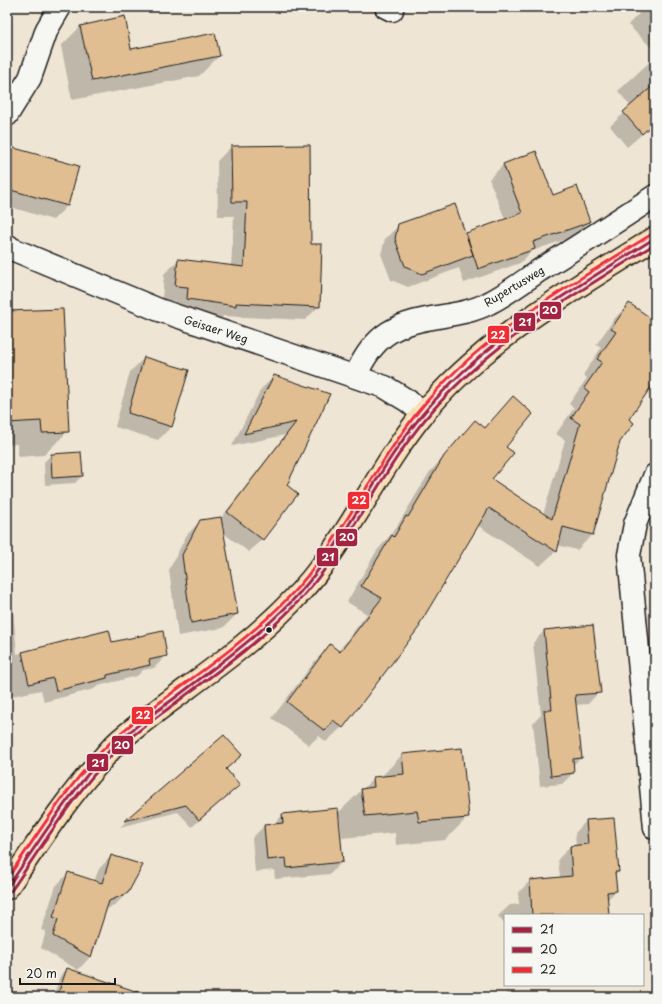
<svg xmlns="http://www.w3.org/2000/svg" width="662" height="1004" viewBox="0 0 662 1004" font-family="'Playpen Sans',sans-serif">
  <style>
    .shadow { fill: #0003 }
    .building { fill: #e0be92; stroke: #1c1c1c }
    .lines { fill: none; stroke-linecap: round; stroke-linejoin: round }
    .minor-casing { stroke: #1c1c1c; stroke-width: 25 }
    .major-casing { stroke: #1c1c1c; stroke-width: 25 }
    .minor { stroke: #f6f6f2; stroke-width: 22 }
    .major { stroke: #fcdcac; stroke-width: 22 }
    .bus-1-casing { stroke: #f6f6f2; stroke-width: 6 }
    .bus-2-casing { stroke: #f6f6f2; stroke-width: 6 }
    .bus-3-casing { stroke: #f6f6f2; stroke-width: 6 }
    .bus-1 { stroke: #a32340; stroke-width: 3 }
    .bus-2 { stroke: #a32340; stroke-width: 3 }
    .bus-3 { stroke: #ef2d32; stroke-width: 3 }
    .bus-dot { fill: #1c1c1c; stroke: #f6f6f2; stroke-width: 1.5 }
    .labels { text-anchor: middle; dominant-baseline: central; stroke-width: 3; stroke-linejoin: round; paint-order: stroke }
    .street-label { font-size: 11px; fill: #1c1c1c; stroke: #f6f6f2 }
    .line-badge { stroke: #f6f6f2; stroke-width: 1.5 }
    .badge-label { font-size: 11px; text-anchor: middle; font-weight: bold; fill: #fff }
  </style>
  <rect width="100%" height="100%" fill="#efe5d5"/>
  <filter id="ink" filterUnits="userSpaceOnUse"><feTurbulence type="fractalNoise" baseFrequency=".025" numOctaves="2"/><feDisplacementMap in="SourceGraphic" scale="8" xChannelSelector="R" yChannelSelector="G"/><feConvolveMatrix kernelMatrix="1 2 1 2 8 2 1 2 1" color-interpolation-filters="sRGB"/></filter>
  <g filter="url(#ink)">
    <g class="shadow">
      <polygon points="645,7 655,7 655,51 628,25"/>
      <polygon points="81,26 131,50 219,56 199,76 72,100 61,46"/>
      <polygon points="655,57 655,136 648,129 627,147 610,126 631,107 618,91"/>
      <polygon points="7,147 67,206 53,220 14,208 7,215"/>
      <polygon points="231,147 311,245 319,306 305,320 223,316 221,319 173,313 175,301 162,300 164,274 178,260 231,267 234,216 218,216 217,161"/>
      <polygon points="535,152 553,196 589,222 575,236 532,251 520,263 464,283 459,268 408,287 391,280 381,254 385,239 399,225 465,236 505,219 489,179 503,165"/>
      <polygon points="629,304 655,322 655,369 627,420 592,535 577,550 557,545 556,551 540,566 477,525 418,625 342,727 326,742 319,736 309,745 272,718 315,661 330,646 338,652 367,614 347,602 376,552 396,528 429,473 475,422 484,429 513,398 505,447 490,479 543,515 565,440 556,434 574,408 569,404 587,378 583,375 601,348 596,345 614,319"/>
      <polygon points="7,312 68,431 44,455 18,457 17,444 7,445"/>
      <polygon points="144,358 172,426 158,440 115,427 130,372"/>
      <polygon points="275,376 329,395 262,539 249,552 223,533 237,614 223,628 178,636 169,570 186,536 200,521 221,518 285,435 232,446 261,389"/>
      <polygon points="80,453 82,476 75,483 45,485 44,462 51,455"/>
      <polygon points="13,609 17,654 108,632 111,643 166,656 154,668 143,670 137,676 98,686 94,689 44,702 41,690 7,697 7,610"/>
      <polygon points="544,631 599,692 588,704 575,705 581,758 572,766 573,773 562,784 540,786 533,723 541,715 533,643"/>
      <polygon points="208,749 241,755 225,770 231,792 192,827 178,812 120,827"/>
      <polygon points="402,755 468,817 445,840 396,845 395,833 342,838 340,818 338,818 342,862 330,874 275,879 274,870 255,872 252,838 264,826 272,825 283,815 337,814 374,778 380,778"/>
      <polygon points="586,821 618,872 614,876 616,891 607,900 608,915 505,915 505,923 498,916 510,905 519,904 518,893 530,881 560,878 558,859 570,847 576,846 575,833"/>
      <polygon points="111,856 127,893 114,906 105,909 90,957 78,970 41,948 46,931 41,930 56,886 68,873 94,881 99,869"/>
      <polygon points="67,969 112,997 53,997 60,976"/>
      <polygon points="508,992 559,997 503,997"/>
      <polygon points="195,993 209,997 190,997"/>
    </g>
    <g class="building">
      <polygon points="125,16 131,49 215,33 220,56 92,81 80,26"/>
      <polygon points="655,84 655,122 642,134 623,112"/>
      <polygon points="310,145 311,244 322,244 320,307 236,303 236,306 187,299 188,287 175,286 178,259 244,267 247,202 232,202 231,146"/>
      <polygon points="7,146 79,166 68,206 7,189"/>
      <polygon points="536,151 553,195 577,186 590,222 533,242 535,249 478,269 466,233 522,213 503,164"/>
      <polygon points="455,204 473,255 422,274 405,266 395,239 398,224"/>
      <polygon points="629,303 655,321 655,381 629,419 634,423 620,442 593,535 563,527 557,552 489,508 419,625 420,626 343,728 333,720 325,731 287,702 330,644 340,652 382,598 361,586 392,535 394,537 406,516 408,517 444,456 475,420 485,428 513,396 533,414 506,447 514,453 492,479 552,519 580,424 571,418 589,392 584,388 602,362 597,359 616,332 611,329"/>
      <polygon points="63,309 69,432 42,433 41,421 7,423 7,311"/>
      <polygon points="144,357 189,370 172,427 128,413"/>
      <polygon points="274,375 330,394 287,485 298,494 263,540 227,512 296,422 244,434"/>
      <polygon points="81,452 83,476 52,478 51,454"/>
      <polygon points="221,517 238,614 191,623 182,555 200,520"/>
      <polygon points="593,625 601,693 575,695 582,758 573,759 574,773 551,776 544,710 552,710 544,630"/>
      <polygon points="109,630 112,642 163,631 167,656 149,660 150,665 107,675 107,678 56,691 53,678 29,684 22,652"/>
      <polygon points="224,735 242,755 226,769 240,785 199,820 186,805 124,821"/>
      <polygon points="462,748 469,818 419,822 417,811 365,816 361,789 374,787 373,777 404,774 402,754"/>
      <polygon points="338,808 343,862 287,868 286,858 267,860 264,825 283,823 282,814"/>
      <polygon points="614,818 619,872 615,872 617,891 607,892 609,915 532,915 530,880 572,876 570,846 588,844 586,820"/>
      <polygon points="111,855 143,865 128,893 109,901 91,957 53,936 58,919 53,917 68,872 102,883"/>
      <polygon points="67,968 141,993 140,997 57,997"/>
    </g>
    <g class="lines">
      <g class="minor-casing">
        <g id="minor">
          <polyline points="386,7 392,10"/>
          <polyline points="7,115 30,78 47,29 60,7"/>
          <polyline points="7,245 12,249 159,310 385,387 408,401 423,414"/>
          <path d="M 356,375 C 363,359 373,343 388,333 C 419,313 457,320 489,303 C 507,294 524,281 540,270 C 579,246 617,221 655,196"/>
          <polyline points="655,475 635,524 629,555 655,828"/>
        </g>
      </g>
      <g class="major-casing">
        <path id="major" d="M 7,888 C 36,846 64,802 98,764 C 105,756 112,747 120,740 C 176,693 240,655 291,602 C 345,548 374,474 422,415 C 484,339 573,290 655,238"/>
      </g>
      <use href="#minor" class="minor"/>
      <use href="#major" class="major"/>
      <g class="bus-1-casing">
        <path id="bus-1" d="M 7,888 C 41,839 73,785 117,743 C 135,726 156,712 176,697 C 215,667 256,638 291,602 C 344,547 373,474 422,415 C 484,339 573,290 655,238"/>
      </g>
      <g class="bus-2-casing">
        <path id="bus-2" d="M 11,891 C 45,842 77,788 120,747 C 139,729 162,714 182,698 C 221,669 260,641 293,607 C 348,551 377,476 427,417 C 489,343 574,295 655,244"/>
      </g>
      <g class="bus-3-casing">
        <path id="bus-3" d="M 7,879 C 40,831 71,779 114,739 C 132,722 153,708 172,693 C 212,664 252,635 287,599 C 340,544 370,472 417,413 C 479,335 569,286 652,234"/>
      </g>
      <use href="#bus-1" class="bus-1"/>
      <use href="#bus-2" class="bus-2"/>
      <use href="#bus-3" class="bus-3"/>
    </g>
  </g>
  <circle class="bus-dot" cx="269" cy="630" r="3.5"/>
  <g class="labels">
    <g class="street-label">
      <text transform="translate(514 286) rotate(-31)">Rupertusweg</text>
      <text transform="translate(216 329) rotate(18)">Geisaer Weg</text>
    </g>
  </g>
  <g class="line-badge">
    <rect x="539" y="301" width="23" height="19" rx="4" fill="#a32340"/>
    <rect x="513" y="312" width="23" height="20" rx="4" fill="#a32340"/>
    <rect x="487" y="325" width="23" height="19" rx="4" fill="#ef2d32"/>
    <rect x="347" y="491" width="23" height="19" rx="4" fill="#ef2d32"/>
    <rect x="335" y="528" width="23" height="19" rx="4" fill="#a32340"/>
    <rect x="316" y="547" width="23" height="20" rx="4" fill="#a32340"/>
    <rect x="131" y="706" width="23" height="19" rx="4" fill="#ef2d32"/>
    <rect x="111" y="735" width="23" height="20" rx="4" fill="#a32340"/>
    <rect x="86" y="753" width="23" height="19" rx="4" fill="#a32340"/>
  </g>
  <g class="badge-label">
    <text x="550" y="314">20</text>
    <text x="525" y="326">21</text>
    <text x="498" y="339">22</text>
    <text x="359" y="504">22</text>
    <text x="347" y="541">20</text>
    <text x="328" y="561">21</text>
    <text x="143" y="719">22</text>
    <text x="122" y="749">20</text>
    <text x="98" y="767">21</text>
  </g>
  <rect width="662" height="1004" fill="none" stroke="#f6f6f2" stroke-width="24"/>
  <rect x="12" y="12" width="638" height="980" fill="none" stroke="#1c1c1c" stroke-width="1.5" filter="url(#ink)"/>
  <rect x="504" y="914" width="140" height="72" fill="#f6f6f2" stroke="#9f9f9c"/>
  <rect x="512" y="927" width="20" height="6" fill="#a32340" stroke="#9f9f9c"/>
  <text x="540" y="934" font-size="12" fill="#1c1c1c">21</text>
  <rect x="512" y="947" width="20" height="6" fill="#a32340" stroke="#9f9f9c"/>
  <text x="540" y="954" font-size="12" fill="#1c1c1c">20</text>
  <rect x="512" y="967" width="20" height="6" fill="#ef2d32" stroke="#9f9f9c"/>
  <text x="540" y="974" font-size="12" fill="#1c1c1c">22</text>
  <path d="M20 978v6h95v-6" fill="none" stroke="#1c1c1c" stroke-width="2"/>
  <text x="26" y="978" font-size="12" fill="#1c1c1c" stroke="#f6f6f2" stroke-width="3" paint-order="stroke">20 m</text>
</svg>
